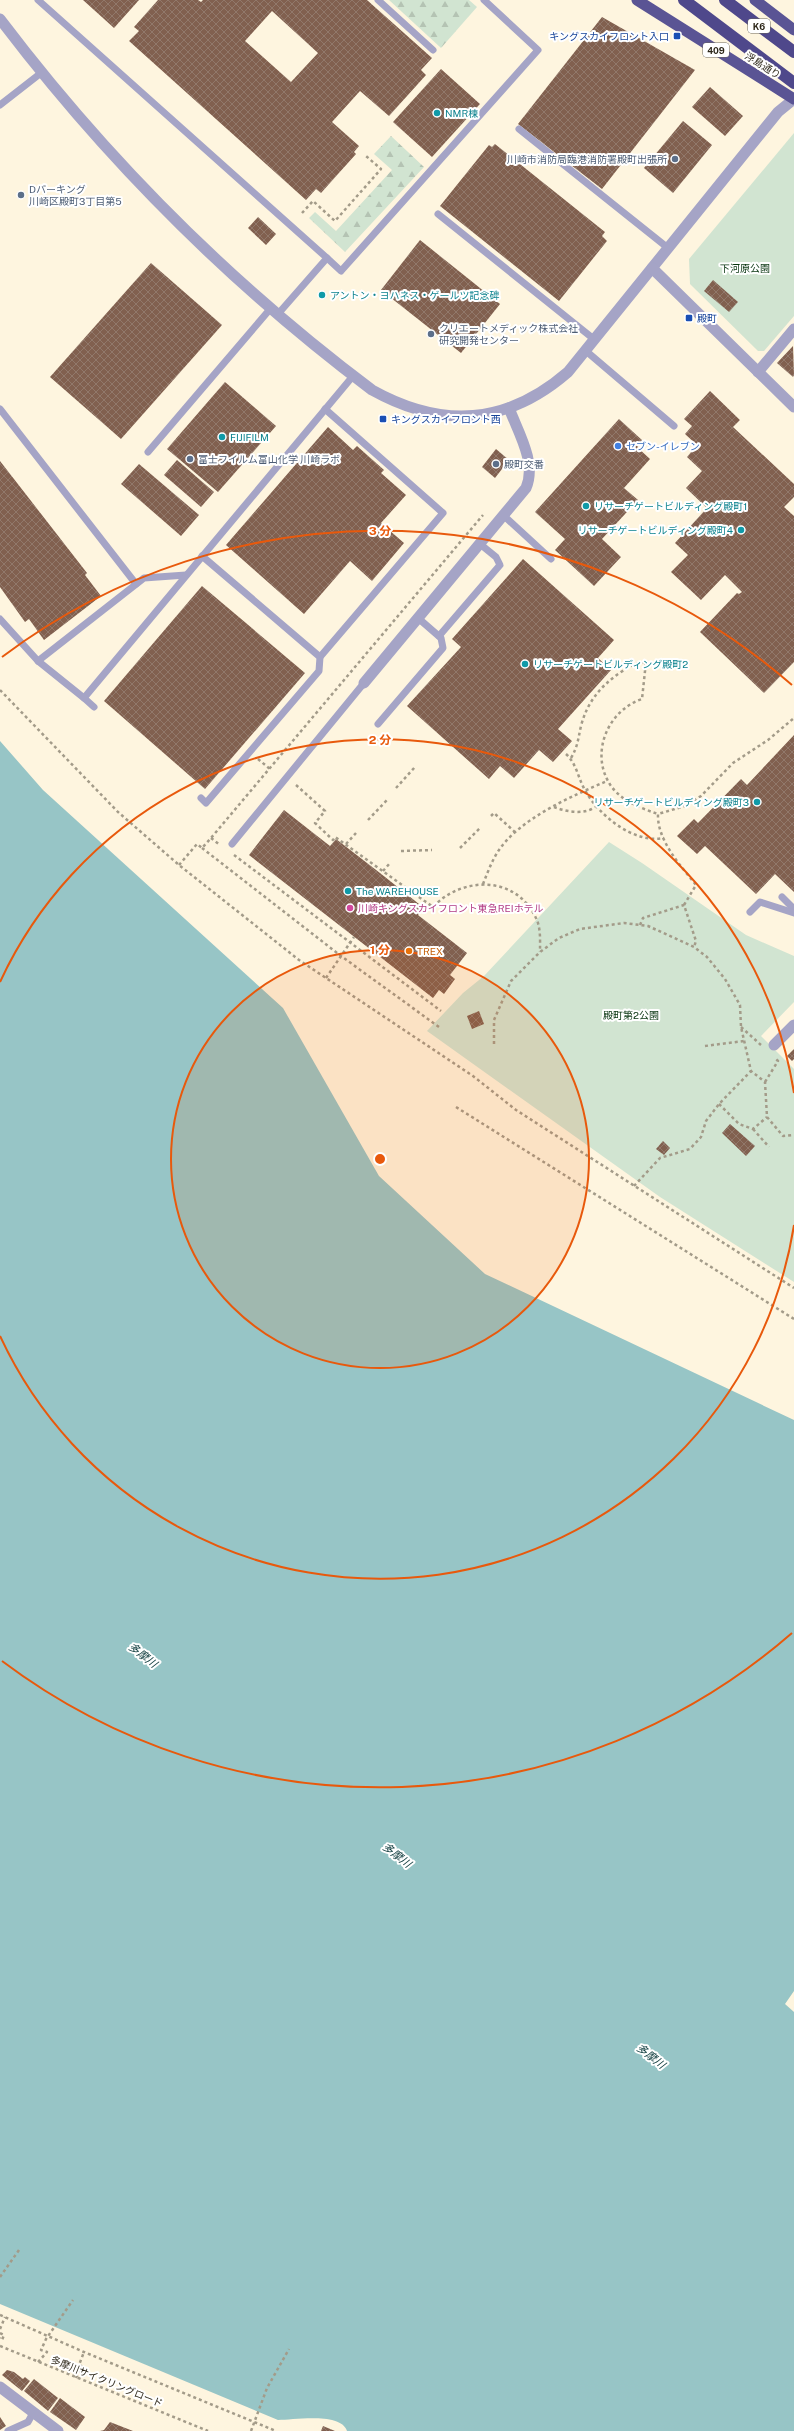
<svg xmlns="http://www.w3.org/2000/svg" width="794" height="2431" viewBox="0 0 794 2431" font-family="'Public Sans','Noto Sans JP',sans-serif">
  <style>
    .green { fill: #d1e4d1 }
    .forest { fill: url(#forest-firs) }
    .water { fill: #97c5c6 }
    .building { fill: url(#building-cross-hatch); fill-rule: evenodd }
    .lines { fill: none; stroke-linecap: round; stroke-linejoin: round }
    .path { stroke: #a39b89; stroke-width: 2.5; stroke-dasharray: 3 3; stroke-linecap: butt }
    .service { stroke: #a5a4c6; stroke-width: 7 }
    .minor { stroke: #a5a4c6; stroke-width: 11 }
    .tertiary { stroke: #a5a4c6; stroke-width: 11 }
    .trunk { stroke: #5a5494; stroke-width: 11 }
    .motorway { stroke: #4f488b; stroke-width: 12 }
    .ring { fill: none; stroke: #e8590c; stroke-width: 2 }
    .transit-dot { fill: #1a4fb4; stroke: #fff; stroke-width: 1.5 }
    .culture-dot { fill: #0f9aa8; stroke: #fff; stroke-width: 1.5 }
    .service-dot { fill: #5c6f8a; stroke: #fff; stroke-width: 1.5 }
    .shop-dot { fill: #3f7fe0; stroke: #fff; stroke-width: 1.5 }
    .hotel-dot { fill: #d1479c; stroke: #fff; stroke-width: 1.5 }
    .food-dot { fill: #e8710a; stroke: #fff; stroke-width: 1.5 }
    .labels { text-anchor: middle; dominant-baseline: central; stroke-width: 4; stroke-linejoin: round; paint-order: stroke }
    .shield { fill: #fff; stroke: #6b675d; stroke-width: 1 }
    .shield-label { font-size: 9px; font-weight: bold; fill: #2c2618 }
    .transit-label { font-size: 10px; fill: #164399; stroke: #fff; text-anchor: start }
    .street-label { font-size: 10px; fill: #2c2618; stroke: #fff }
    .culture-label { font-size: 10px; fill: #0d838f; stroke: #fff; text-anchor: start }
    .service-label { font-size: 10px; fill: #4e5e75; stroke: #fff; text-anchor: start }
    .park-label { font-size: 10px; fill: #06330e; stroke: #fff }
    .shop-label { font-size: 10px; fill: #366cbe; stroke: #fff; text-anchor: start }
    .hotel-label { font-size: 10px; fill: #b23c85; stroke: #fff; text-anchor: start }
    .food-label { font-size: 10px; fill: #c56008; stroke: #fff; text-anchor: start }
    .water-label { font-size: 11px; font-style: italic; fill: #073537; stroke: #fff }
    .centre { fill: #e8590c; stroke: #fff; stroke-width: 2 }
    .ring-label { font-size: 12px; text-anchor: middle; font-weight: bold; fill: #e8590c; stroke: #fff; stroke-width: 4; stroke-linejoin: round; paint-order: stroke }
  </style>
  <defs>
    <pattern id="forest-firs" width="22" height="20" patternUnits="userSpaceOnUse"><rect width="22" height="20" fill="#d1e4d1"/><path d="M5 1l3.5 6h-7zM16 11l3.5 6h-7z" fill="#b4c3b3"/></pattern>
    <pattern id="building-cross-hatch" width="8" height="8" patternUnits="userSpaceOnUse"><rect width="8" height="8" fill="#81604f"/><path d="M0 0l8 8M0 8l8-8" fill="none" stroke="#91786a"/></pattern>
  </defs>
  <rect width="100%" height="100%" fill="#fef5df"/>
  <g class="green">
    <polygon points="794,133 794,316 764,351 758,351 690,284 689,259"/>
    <polygon points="609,842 642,863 746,935 794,956 794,1002 761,1036 794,1069 794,1282 660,1197 427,1031 463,993 484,976"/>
  </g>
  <g class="forest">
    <polygon points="389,0 469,0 477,7 441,48"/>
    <polygon points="391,136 424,167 345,252 309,218 315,212 336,231 392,170 374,154"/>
  </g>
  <path class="water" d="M 0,741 L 43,790 L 283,1008 L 379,1176 L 485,1274 L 794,1420 L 794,1991 L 785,2004 L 794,2012 L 794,2431 L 347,2431 C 341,2412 294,2420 278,2420 L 0,2304 Z"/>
  <g class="building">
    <polygon points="83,0 139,0 114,28"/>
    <path d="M 158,0 L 198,0 L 201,2 L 203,0 L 367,0 L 432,58 L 421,70 L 426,75 L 389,116 L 360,91 L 332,122 L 359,146 L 354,152 L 356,154 L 321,193 L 316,189 L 306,200 L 129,41 L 139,31 L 134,27 ZM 272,11 L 318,53 L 291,82 L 245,41 Z"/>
    <polygon points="602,17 695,70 602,189 518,124"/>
    <polygon points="441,69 480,104 432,157 393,122"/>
    <polygon points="710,87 743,116 725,136 692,107"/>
    <polygon points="683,121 712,145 673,193 644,168"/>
    <polygon points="495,144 605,232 602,236 607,241 559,301 440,206 489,145 492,147"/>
    <polygon points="258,217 276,234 266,245 248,228"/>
    <polygon points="420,240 500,304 461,353 381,290"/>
    <polygon points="151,263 222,325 121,439 50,377"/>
    <polygon points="713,280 738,302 729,312 704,291"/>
    <polygon points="793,346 794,375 793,377 777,363"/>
    <polygon points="225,382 276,426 218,492 167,449"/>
    <polygon points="710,391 740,420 733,427 794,484 794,497 784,507 794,516 794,662 764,693 700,632 737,593 739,594 742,592 725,575 701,600 671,572 688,555 675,543 707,508 686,488 702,471 687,457 697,445 685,434 692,426 684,419"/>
    <polygon points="619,419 643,441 637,447 650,459 624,488 638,500 602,539 621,557 594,586 555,550 565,539 535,512"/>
    <polygon points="328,427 353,450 357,446 384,470 381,473 406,495 381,523 404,543 372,581 350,561 304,614 226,545"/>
    <polygon points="496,449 509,460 495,478 482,467"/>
    <polygon points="177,460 214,492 201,507 164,475"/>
    <polygon points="0,461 87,573 85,575 101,596 44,640 29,619 25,622 0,587"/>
    <polygon points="139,464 199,515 181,536 121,484"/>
    <polygon points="523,559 614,640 598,658 611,670 558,729 572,741 553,762 539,750 514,778 500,766 489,779 407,706 461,647 452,639"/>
    <polygon points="202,586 305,673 205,789 104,701"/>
    <polygon points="794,735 794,892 775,874 756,894 705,846 697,854 677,836 694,819 698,823 741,779 747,785"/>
    <polygon points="284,810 330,846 336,839 380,873 424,908 418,915 467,953 450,975 455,979 444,994 439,990 433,998 249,855"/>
    <polygon points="479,1011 484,1024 472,1029 467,1016"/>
    <polygon points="794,1049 794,1059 792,1061 787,1056"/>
    <polygon points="730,1124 755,1146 746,1156 722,1133"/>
    <polygon points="663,1141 670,1148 664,1155 656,1149"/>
    <polygon points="7,2370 14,2372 23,2379 25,2377 30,2381 22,2391 2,2375"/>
    <polygon points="34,2379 58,2398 48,2411 24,2391"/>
    <polygon points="60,2398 85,2417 76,2430 50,2412"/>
    <polygon points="0,2417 6,2426 0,2430"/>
    <polygon points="110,2422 133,2431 100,2431 104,2430"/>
    <polygon points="323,2426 335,2431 321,2431"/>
  </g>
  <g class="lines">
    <g class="path">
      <polyline points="302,213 313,201 335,221 381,169 366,156"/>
      <polyline points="0,690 118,812 179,865 299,960 473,1076 516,1110 794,1288"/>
      <path d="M 566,754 C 577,764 578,779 586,792 C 600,816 634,844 664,838"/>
      <path d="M 571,758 C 578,746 578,739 581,726 C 587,703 599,688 618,674 C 627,668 636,662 646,662 L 642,699 C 609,710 591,750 608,781 C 617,799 640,808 658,814"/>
      <polyline points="258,759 270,769"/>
      <path d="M 296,785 L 325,811 L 315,823 L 333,840 L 335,837 L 433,907 C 462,876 516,875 536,918 C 541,928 540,941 540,952"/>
      <polyline points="396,788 415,767"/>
      <path d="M 554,807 C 567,812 584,815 595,807"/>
      <polyline points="491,816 494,813 516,833"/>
      <polyline points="368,820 387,800"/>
      <polyline points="211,838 220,845"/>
      <polyline points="346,844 356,833"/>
      <polyline points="202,848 341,956 439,1027"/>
      <polyline points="460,848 481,827"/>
      <polyline points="401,851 432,850"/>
      <polyline points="234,855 441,1011"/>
      <polyline points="179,865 197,844 202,848 211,838 483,515"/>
      <polyline points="383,871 390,863"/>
      <path d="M 483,884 C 487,874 491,863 497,853 C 518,819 572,796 607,781"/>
      <path d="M 684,905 L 696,885 C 680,865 657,840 658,814 L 685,806 L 701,796 L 733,763 L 768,740 L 794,718"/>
      <polyline points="640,925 643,918 684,905 696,941 694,947"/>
      <polyline points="326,978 354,937"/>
      <polyline points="741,1027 761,1045"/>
      <polyline points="494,1044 494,1020 511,981 540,952 559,938 580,929 624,923 648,926 694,947 707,957 725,979 740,1005 741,1027 751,1071 765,1082 767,1117 783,1136 794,1135"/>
      <polyline points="705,1046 744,1041"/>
      <polyline points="765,1082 778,1061 775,1058"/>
      <polyline points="719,1104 739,1124 753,1129 767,1117"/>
      <polyline points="456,1107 794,1319"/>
      <polyline points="753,1129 769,1147"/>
      <polyline points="634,1186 660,1158 690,1149 701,1137 706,1121 719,1104 751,1071"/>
      <polyline points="0,2277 19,2250"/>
      <polyline points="0,2315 84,2352 276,2431"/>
      <polyline points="0,2329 5,2317"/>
      <polyline points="0,2333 4,2335 2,2340 0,2338"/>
      <polyline points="0,2346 208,2431"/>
      <polyline points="38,2362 47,2352 41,2350 46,2339 73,2300"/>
      <polyline points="76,2378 79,2371 82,2372 84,2367 79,2365 84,2352"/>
      <polyline points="251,2431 267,2388 289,2349"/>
    </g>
    <g class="service">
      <polyline points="38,0 327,258 278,314"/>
      <polyline points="378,0 433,50"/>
      <polyline points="0,105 41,73"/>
      <polyline points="519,129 668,248"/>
      <polyline points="438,214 595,340"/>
      <polyline points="327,258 341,271 538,50 484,0"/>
      <polyline points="586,351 674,426"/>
      <polyline points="0,409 136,584"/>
      <polyline points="148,452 271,308"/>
      <polyline points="503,515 551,559"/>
      <polyline points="0,619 38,661 84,698"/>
      <polyline points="439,636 500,565 496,557 480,544"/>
      <polyline points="320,657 443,513 325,409"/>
      <polyline points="38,661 144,578 186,575"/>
      <polyline points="94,707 84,698 353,376"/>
      <polyline points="378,724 443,648 441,638 418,618"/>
      <polyline points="201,798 206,803 319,671 320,657 202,556"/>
      <polyline points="232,844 364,683"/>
      <polyline points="782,897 794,909"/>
      <polyline points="750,912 760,902 794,913"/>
      <polyline points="8,2431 28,2422 33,2413"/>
    </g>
    <g class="minor">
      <polyline points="758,372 794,329"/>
      <path d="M 364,683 L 526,488 C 537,463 518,432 509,408"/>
      <polyline points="774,1045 794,1025"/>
      <polyline points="0,2387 58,2431"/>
    </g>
    <g class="tertiary">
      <path d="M 0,19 C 106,159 231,284 372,390 C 442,429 507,425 568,372 L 778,112 L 794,99"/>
      <polyline points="652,268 794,407"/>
    </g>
    <g class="trunk">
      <polyline points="637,0 794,99"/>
      <polyline points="755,0 794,30"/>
    </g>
    <g class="motorway">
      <polyline points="684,0 794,83"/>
      <polyline points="725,0 794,52"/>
    </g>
  </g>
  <circle cx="380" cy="1159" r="209" fill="#e8590c" fill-opacity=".12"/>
  <g class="ring">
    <circle cx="380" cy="1159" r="209"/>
    <path d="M794 1225A419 419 0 0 1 0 1336M0 982A419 419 0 0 1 794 1093"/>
    <path d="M792 1633A628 628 0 0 1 2 1661M2 657A628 628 0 0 1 792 685"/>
  </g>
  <g class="transit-dot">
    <rect x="673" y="32" width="8" height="8" rx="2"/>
    <rect x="685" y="314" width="8" height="8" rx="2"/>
    <rect x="379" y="415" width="8" height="8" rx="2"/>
  </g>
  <g class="culture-dot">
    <circle cx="437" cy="113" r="4"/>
    <circle cx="322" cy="295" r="4"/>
    <circle cx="222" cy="437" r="4"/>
    <circle cx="586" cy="506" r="4"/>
    <circle cx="741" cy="530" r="4"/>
    <circle cx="525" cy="664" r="4"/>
    <circle cx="757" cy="802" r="4"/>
    <circle cx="348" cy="891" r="4"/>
  </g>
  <g class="service-dot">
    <circle cx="675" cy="159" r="4"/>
    <circle cx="21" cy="195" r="4"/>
    <circle cx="431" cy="334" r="4"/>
    <circle cx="190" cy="459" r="4"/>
    <circle cx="496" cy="464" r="4"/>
  </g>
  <circle class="shop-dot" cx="618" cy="446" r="4"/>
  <circle class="hotel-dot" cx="350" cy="908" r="4"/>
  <circle class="food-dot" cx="409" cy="951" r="4"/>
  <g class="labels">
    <g class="shield">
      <rect x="748" y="19" width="22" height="14" rx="3"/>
      <rect x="703" y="43" width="26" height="14" rx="3"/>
    </g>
    <g class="shield-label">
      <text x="759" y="26">K6</text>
      <text x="716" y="50">409</text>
    </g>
    <g class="transit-label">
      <text x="669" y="36" text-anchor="end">キングスカイフロント入口</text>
      <text x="697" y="318">殿町</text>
      <text x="391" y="419">キングスカイフロント西</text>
    </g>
    <g class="street-label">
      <text transform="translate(763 65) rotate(32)">浮島通り</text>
      <text transform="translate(107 2381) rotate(22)">多摩川サイクリングロード</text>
    </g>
    <g class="culture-label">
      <text x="445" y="113">NMR棟</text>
      <text x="330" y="295">アントン・ヨハネス・ゲールツ記念碑</text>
      <text x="230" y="437">FIJIFILM</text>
      <text x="594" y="506">リサーチゲートビルディング殿町1</text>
      <text x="733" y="530" text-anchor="end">リサーチゲートビルディング殿町4</text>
      <text x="533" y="664">リサーチゲートビルディング殿町2</text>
      <text x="749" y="802" text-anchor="end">リサーチゲートビルディング殿町3</text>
      <text x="356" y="891">The WAREHOUSE</text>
    </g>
    <g class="service-label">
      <text x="667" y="159" text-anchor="end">川崎市消防局臨港消防署殿町出張所</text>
      <text x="29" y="189">Dパーキング<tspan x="29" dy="12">川崎区殿町3丁目第5</tspan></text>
      <text x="439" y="328">クリエートメディック株式会社<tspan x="439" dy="12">研究開発センター</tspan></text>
      <text x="198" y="459">富士フイルム富山化学 川崎ラボ</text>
      <text x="504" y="464">殿町交番</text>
    </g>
    <g class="park-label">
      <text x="745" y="268">下河原公園</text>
      <text x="631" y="1015">殿町第2公園</text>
    </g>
    <g class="shop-label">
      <text x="626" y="446">セブン-イレブン</text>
    </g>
    <g class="hotel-label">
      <text x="358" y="908">川崎キングスカイフロント東急REIホテル</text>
    </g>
    <g class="food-label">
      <text x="417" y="951">TREX</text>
    </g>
    <g class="water-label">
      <text transform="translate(143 1655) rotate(38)">多摩川</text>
      <text transform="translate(397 1855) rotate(38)">多摩川</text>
      <text transform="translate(651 2056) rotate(38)">多摩川</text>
    </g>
  </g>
  <circle cx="380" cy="1159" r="6" class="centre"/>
  <g class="ring-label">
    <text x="380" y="535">3 分</text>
    <text x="380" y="744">2 分</text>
    <text x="380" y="954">1 分</text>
  </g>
</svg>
